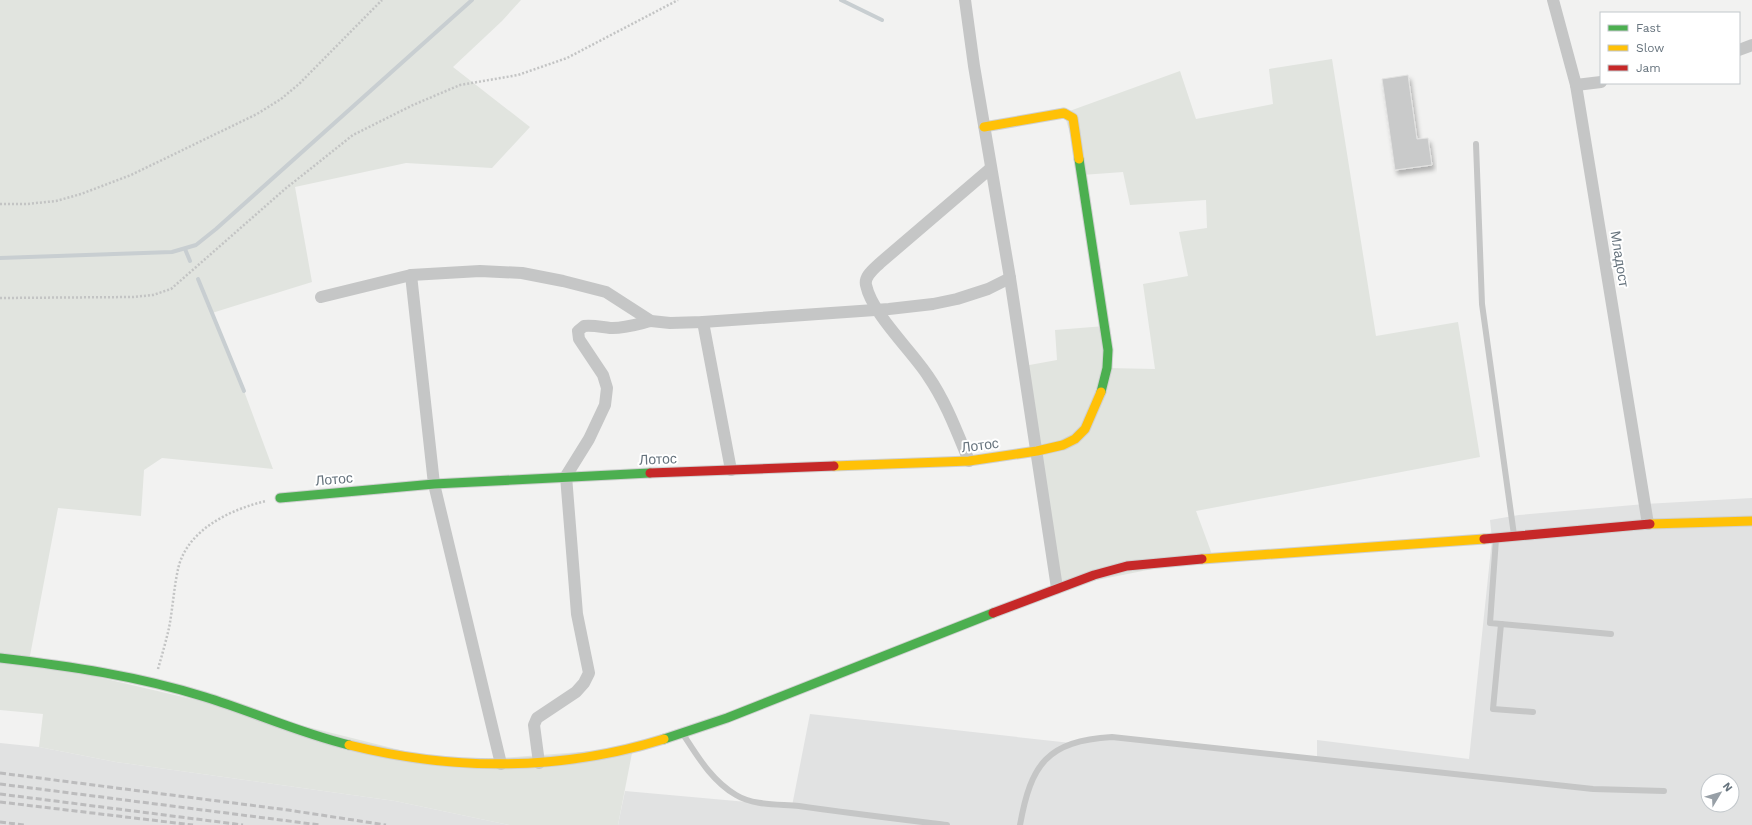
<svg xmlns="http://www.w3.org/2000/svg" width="1752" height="825" viewBox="0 0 1752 825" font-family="'Work Sans',sans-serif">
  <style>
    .built { fill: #e1e2e2; fill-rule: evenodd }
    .green { fill: #e1e4df }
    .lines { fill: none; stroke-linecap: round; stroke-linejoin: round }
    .stream { stroke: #c8ced1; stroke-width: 4 }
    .building { fill: #c9caca; stroke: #e2e2e1; filter: url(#shadow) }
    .fast-casing { stroke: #cfd0d0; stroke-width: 11 }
    .slow-casing { stroke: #cfd0d0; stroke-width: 11 }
    .jam-casing { stroke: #cfd0d0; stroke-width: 11 }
    .path { stroke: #c3c4c4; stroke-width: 2.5; stroke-dasharray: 2 2; stroke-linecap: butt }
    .lane { stroke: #c5c6c6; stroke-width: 6 }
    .street { stroke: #c5c6c6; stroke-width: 12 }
    .fast { stroke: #4caf50; stroke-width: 9 }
    .slow { stroke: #ffc107; stroke-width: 9 }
    .jam { stroke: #c62828; stroke-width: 9 }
    .rail { stroke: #bcbcbd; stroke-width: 3; stroke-dasharray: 6 3; stroke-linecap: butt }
    .labels { text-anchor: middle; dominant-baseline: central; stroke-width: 4; stroke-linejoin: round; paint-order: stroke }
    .street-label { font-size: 14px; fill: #66737d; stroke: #fff }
  </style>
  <defs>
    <filter id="shadow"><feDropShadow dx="2.5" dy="4.5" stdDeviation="2" flood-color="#0004"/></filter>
  </defs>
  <rect width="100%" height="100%" fill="#f2f2f1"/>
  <g class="built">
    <path d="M 1752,498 L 1752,825 L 618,825 L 625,791 L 792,806 L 810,714 L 1071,743 L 1112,737 L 1317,758 L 1317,740 L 1469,759 L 1492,539 L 1490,520 L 1519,515 L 1645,504 ZM 1708,781 L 1732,781 L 1732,805 L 1708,805 Z"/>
    <polygon points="0,743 39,747 116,762 395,801 509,825 0,825"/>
  </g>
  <g class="green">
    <polygon points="0,0 521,0 502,21 453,67 530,127 492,168 406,163 295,187 312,282 212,313 244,391 273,469 162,458 144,470 141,516 58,508 29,661 252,713 448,762 633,748 618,825 509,825 395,801 116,762 39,747 43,714 0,710"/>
    <polygon points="1332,59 1376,336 1458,322 1480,457 1196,511 1213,557 1057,588 1024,366 1057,360 1055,330 1105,326 1107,368 1155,369 1143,284 1188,276 1179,232 1207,228 1206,200 1130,205 1123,172 1082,175 1064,113 1180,71 1196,119 1273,104 1269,69"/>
  </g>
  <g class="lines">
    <g class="stream">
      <polyline points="841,0 882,20"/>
      <polyline points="185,249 190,261"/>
      <polyline points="0,258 172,252 196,245 216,229 472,0"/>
      <polyline points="198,279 244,391"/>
    </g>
  </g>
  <polygon class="building" points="1408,75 1417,139 1428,138 1432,165 1395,170 1382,79"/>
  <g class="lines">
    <g class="fast-casing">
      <g id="fast">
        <polyline points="1079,159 1108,350 1107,368 1101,392"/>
        <polyline points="280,498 434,484 650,473"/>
        <path d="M 0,658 C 69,666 138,676 205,697 C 254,712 299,733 349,745"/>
        <polyline points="664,739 727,718 993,613"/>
      </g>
    </g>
    <g class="slow-casing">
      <g id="slow">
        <polyline points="984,127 1064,113 1073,118 1079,159"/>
        <polyline points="834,466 969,461 1037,451 1063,445 1075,439 1085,429 1101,392"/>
        <polyline points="1650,524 1752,521"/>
        <polyline points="1202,559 1484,539"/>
        <path d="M 349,745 C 453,771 562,771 664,739"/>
      </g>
    </g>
    <g class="jam-casing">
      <g id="jam">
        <polyline points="650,473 834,466"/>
        <polyline points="1484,539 1650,524"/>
        <polyline points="993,613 1094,575 1127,566 1202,559"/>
      </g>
    </g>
    <g class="path">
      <polyline points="0,204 27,204 56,201 81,194 131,175 257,114 281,99 299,84 382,0"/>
      <polyline points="0,298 133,297 153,295 171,289 285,189 353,135 413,105 460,85 518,75 567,58 678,0"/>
      <path d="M 158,669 C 162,655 166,641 169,628 C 173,607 174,585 179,565 C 190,528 232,509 266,501"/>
    </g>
    <g class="lane">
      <polyline points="1476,144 1482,304 1514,535"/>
      <polyline points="1496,539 1490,623 1611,634"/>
      <polyline points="1501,624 1493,709 1533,712"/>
      <path d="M 683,734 C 698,757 712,781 736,795 C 754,806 779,804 799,806 C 848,813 898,819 947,825"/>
      <path d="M 1020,825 C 1031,764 1047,741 1112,737 L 1593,789 L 1664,791"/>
    </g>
    <g class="street">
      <polyline points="965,0 974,66 1010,278 1057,588"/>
      <polyline points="1553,0 1576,85 1648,524"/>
      <polyline points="1739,50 1752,45"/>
      <polyline points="1576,85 1601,82"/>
      <polyline points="411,275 434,484 501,764"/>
      <polyline points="321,297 411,275 480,271 522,273 563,281 606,292 651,321 670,323 703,322 889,309 933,304 957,299 988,289 1010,278"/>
      <polyline points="703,322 731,470"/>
      <path d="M 969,461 C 957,432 946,402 928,376 C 912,351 872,314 866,285 C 864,276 874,269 880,263 L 991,168"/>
      <path d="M 539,763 L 534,725 L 537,718 L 576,692 L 584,683 L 589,673 L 577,614 L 566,476 L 589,439 L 605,405 L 607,388 L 603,375 L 579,339 L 578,331 L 584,326 C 593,325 601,327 610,328 C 623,329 638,324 651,321"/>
    </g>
    <use href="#fast" class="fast"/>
    <use href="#slow" class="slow"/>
    <use href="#jam" class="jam"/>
    <g class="rail">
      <polyline points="0,773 288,810 386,825"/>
      <polyline points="0,784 320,825"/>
      <polyline points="0,794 243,825"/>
      <polyline points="0,802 193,825"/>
      <polyline points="0,822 24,825"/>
    </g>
  </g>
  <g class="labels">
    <g class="street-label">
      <text transform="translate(1620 259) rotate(81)">Младост</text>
      <text transform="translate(980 445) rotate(-7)">Лотос</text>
      <text transform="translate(658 459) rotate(-2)">Лотос</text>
      <text transform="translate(334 479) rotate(-5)">Лотос</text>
    </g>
  </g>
  <rect x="1600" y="12" width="140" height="72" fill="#ffffff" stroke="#c2c7cb"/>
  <rect x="1608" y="25" width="20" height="6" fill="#4caf50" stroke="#c2c7cb"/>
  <text x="1636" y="32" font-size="12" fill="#66737d">Fast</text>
  <rect x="1608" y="45" width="20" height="6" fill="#ffc107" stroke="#c2c7cb"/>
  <text x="1636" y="52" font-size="12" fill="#66737d">Slow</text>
  <rect x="1608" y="65" width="20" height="6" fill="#c62828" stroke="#c2c7cb"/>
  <text x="1636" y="72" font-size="12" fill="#66737d">Jam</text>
  <g transform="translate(1720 793) rotate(52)"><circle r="19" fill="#ffffff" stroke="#c2c7cb"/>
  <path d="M0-3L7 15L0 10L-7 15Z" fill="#979fa6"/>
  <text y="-6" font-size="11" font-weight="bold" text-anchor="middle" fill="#66737d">N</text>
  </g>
</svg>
